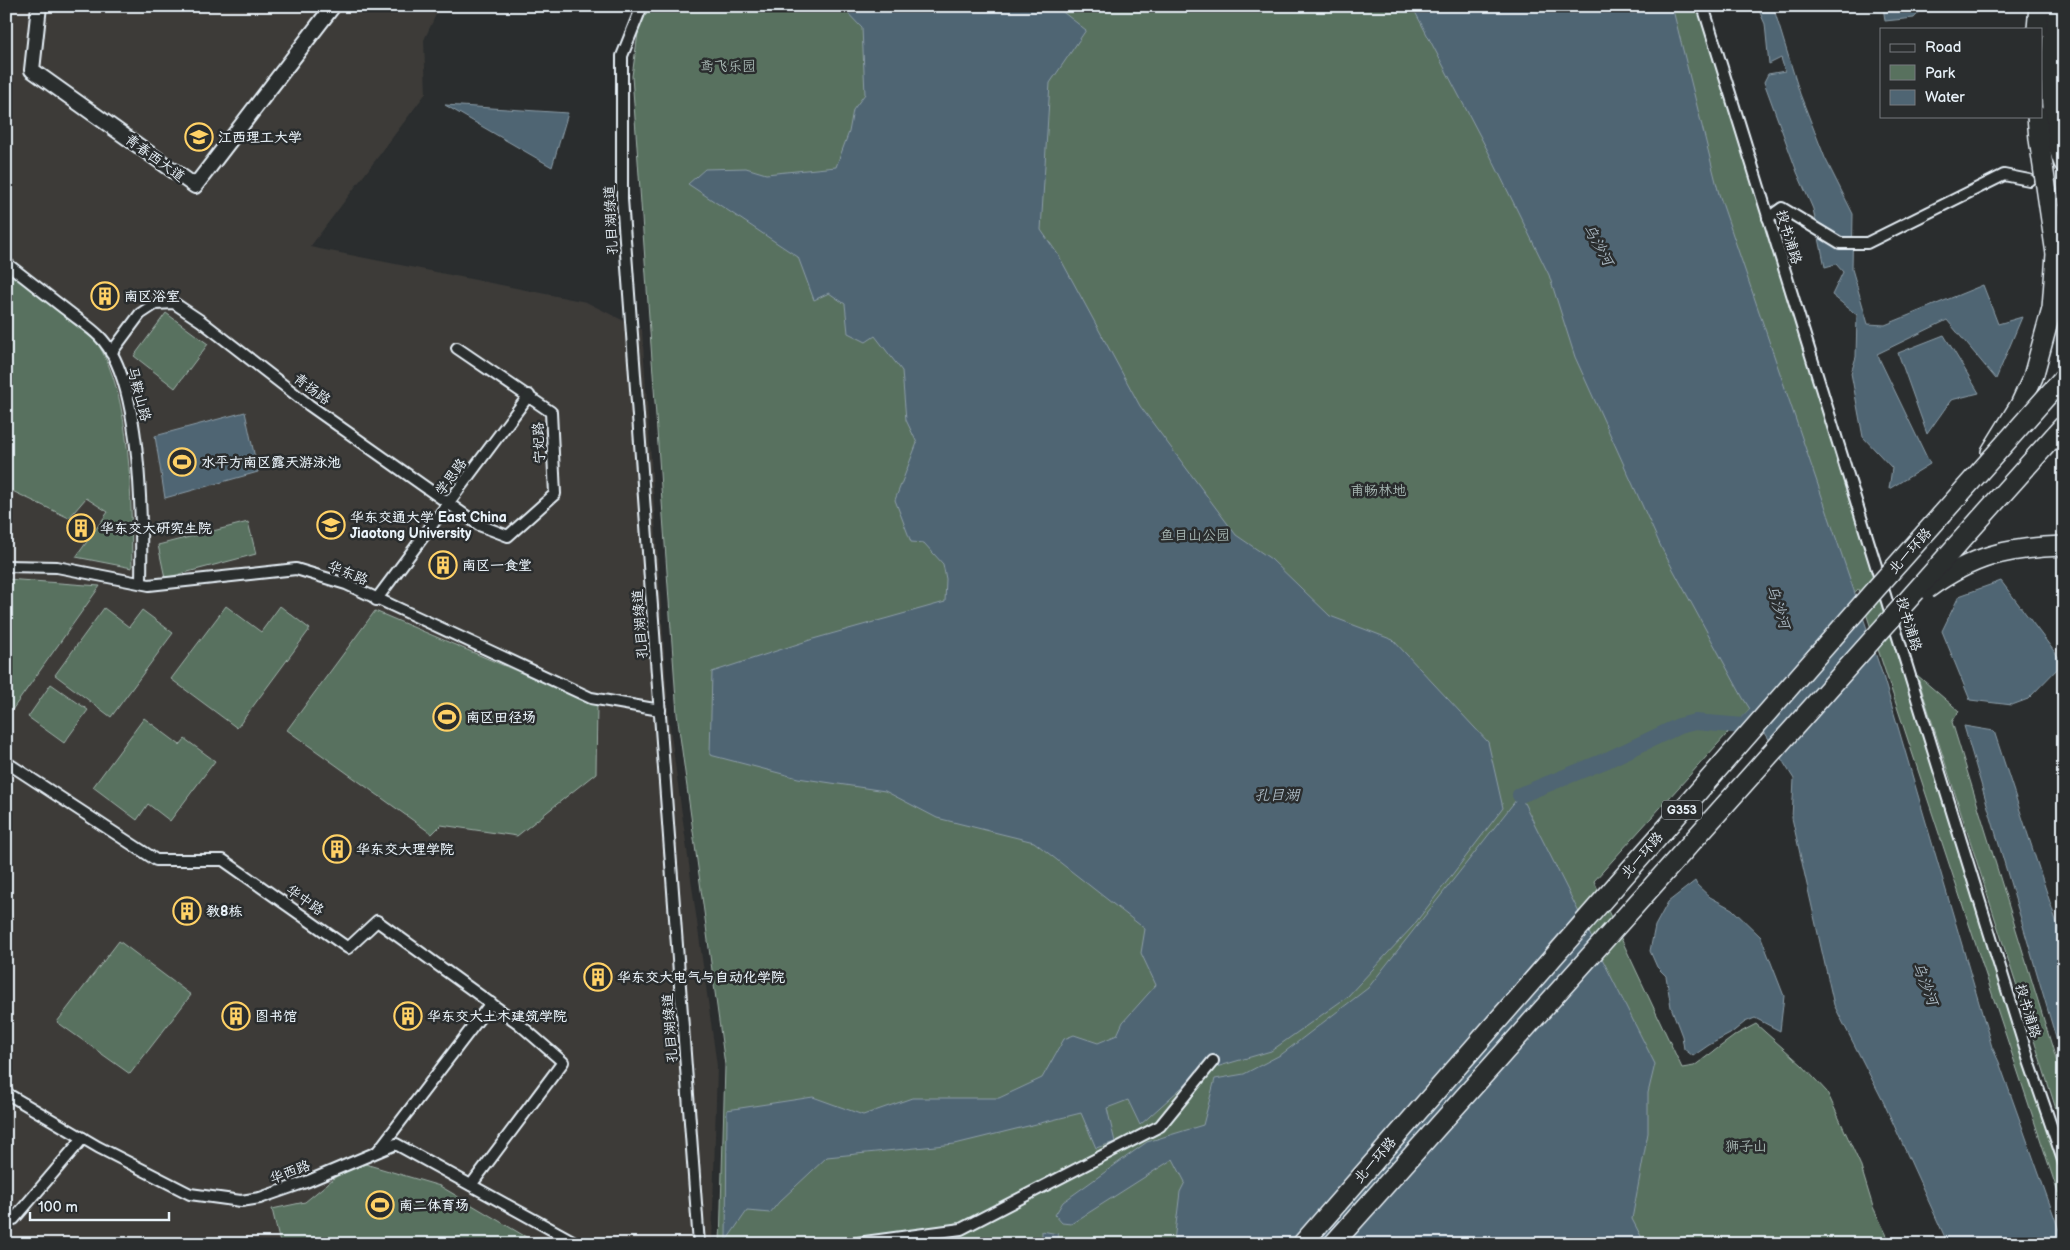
<svg xmlns="http://www.w3.org/2000/svg" width="2070" height="1250" viewBox="0 0 2070 1250" font-family="'Balsamiq Sans','LXGW WenKai TC',sans-serif">
  <style>
    .built { fill: #3c3b38 }
    .green { fill: #58715e; stroke: #a0b1ab }
    .water { fill: #4f6573; stroke: #8c9da8 }
    .lines { fill: none; stroke-linecap: round; stroke-linejoin: round }
    .river { stroke: #4f6573; stroke-width: 16 }
    .street-casing { stroke: #e8f1f8; stroke-width: 14 }
    .secondary-casing { stroke: #e8f1f8; stroke-width: 18 }
    .highway-casing { stroke: #e8f1f8; stroke-width: 22 }
    .street { stroke: #2a2d2e; stroke-width: 10 }
    .secondary { stroke: #2a2d2e; stroke-width: 14 }
    .highway { stroke: #2a2d2e; stroke-width: 19 }
    .highway-bridge-casing { stroke: #e8f1f8; stroke-width: 22; stroke-linecap: butt }
    .highway-bridge { stroke: #2a2d2e; stroke-width: 19 }
    .labels { text-anchor: middle; dominant-baseline: central; stroke-width: 5; stroke-linejoin: round; paint-order: stroke }
    .shield { fill: #2a2d2e; stroke: #afb6bb; stroke-width: 1 }
    .shield-label { font-size: 12px; font-weight: bold; fill: #e8f1f8 }
    .park-label { font-size: 14px; fill: #a7b7b3; stroke: #2a2d2e }
    .poi-label { font-size: 14px; font-weight: bold; fill: #e8f1f8; stroke: #2a2d2e; text-anchor: start }
    .street-label { font-size: 14px; fill: #e8f1f8; stroke: #2a2d2e }
    .water-label { font-size: 15px; font-style: italic; fill: #abb9c3; stroke: #2a2d2e }
  </style>
  <rect width="100%" height="100%" fill="#2a2d2e"/>
  <filter id="ink" filterUnits="userSpaceOnUse"><feTurbulence type="fractalNoise" baseFrequency=".02" numOctaves="2"/><feDisplacementMap in="SourceGraphic" scale="10" xChannelSelector="R" yChannelSelector="G"/><feConvolveMatrix kernelMatrix="1 2 1 2 8 2 1 2 1" color-interpolation-filters="sRGB"/></filter>
  <g filter="url(#ink)">
    <polygon class="built" points="6,6 440,6 424,40 426,93 310,247 586,302 642,330 669,720 717,1066 712,1244 6,1244"/>
    <g class="green">
      <polygon points="647,6 1697,6 2064,1165 2064,1211 1858,589 1594,881 1682,1068 1694,1066 1737,1034 1756,1024 1802,1065 1827,1092 1860,1164 1873,1207 1891,1244 720,1244 725,1065 677,714 632,76 639,26"/>
      <path d="M 10,272 C 31,288 52,305 73,321 C 80,327 91,333 96,341 C 133,396 131,503 132,568 L 76,557 L 108,512 L 86,498 L 69,518 L 6,488 L 6,276 Z"/>
      <polygon points="166,313 208,344 175,388 134,356"/>
      <polygon points="248,522 256,554 165,578 158,545"/>
      <polygon points="6,579 100,586 12,710 6,706"/>
      <polygon points="226,606 261,632 280,606 310,629 237,728 171,679"/>
      <polygon points="104,608 129,627 142,610 173,633 111,717 55,675"/>
      <polygon points="375,611 597,705 596,773 517,836 441,825 432,834 287,730"/>
      <polygon points="1917,675 1959,711 1952,722 2064,1085 2064,1134"/>
      <polygon points="51,684 88,710 64,743 28,717"/>
      <polygon points="144,718 180,745 185,739 215,761 170,821 148,804 137,820 93,787"/>
      <polygon points="119,941 191,995 130,1074 57,1022"/>
      <polygon points="355,1161 440,1186 538,1244 281,1244 279,1239 272,1209 305,1202"/>
    </g>
    <g class="water">
      <polygon points="841,6 1055,6 1086,30 1050,83 1041,230 1059,256 1140,406 1236,535 1271,559 1330,616 1393,640 1488,742 1503,808 1413,926 1347,997 1271,1051 1199,1072 1140,1125 1128,1100 1107,1108 1115,1142 1096,1148 1081,1113 955,1144 827,1157 779,1202 770,1213 747,1211 726,1241 727,1110 813,1097 863,1115 912,1098 999,1098 1042,1078 1064,1039 1074,1035 1098,1043 1117,1035 1123,1022 1156,985 1141,953 1145,929 1034,842 937,818 885,791 798,778 710,755 712,672 813,639 945,602 946,579 943,564 924,543 911,542 895,500 917,443 906,420 902,371 875,336 866,342 848,333 845,304 829,293 814,300 798,257 688,184 705,169 746,168 766,174 836,167 849,132 853,110 865,94 862,28"/>
      <polygon points="1412,6 1672,6 1719,194 1883,676 1992,1047 1999,1062 2064,1244 1948,1244 1883,1101 1834,1005 1792,818 1794,779 1743,698 1662,549 1575,357 1549,275 1490,155"/>
      <polygon points="1757,6 1773,6 1800,94 1825,158 1853,214 1852,269 1868,324 1885,325 1983,285 1998,324 2022,317 1996,379 1947,320 1877,354 1930,464 1889,489 1892,468 1863,437 1851,373 1856,357 1857,315 1832,295 1843,272 1836,264 1825,267 1813,209 1797,172 1764,82 1768,74 1785,71 1781,58 1769,64 1765,24"/>
      <polygon points="1883,6 1925,6 1914,18 1885,21"/>
      <polygon points="445,105 568,113 552,167"/>
      <polygon points="1944,335 1979,393 1951,400 1927,434 1898,353"/>
      <polygon points="245,412 258,472 165,498 155,436"/>
      <polygon points="2001,581 2063,663 2028,699 2012,705 1970,700 1942,631 1959,596"/>
      <polygon points="1964,726 1994,731 2064,945 2064,1065"/>
      <polygon points="1520,795 1655,1064 1648,1093 1648,1133 1632,1219 1645,1244 1176,1244 1174,1241 1180,1192 1185,1182 1173,1159 1071,1224 1062,1223 1055,1215 1063,1202 1147,1142 1203,1125 1215,1079 1244,1074 1282,1054 1368,988"/>
      <polygon points="1695,881 1697,885 1710,897 1732,909 1761,937 1784,996 1780,1031 1755,1018 1745,1022 1730,1034 1709,1045 1693,1056 1684,1049 1682,1036 1671,1007 1666,976 1657,967 1650,951 1655,926 1668,902"/>
      <polygon points="1042,1231 1058,1234 1059,1244 1042,1244"/>
    </g>
    <g class="lines">
      <polyline class="river" points="1520,795 1607,760 1679,726 1695,722 1744,726 1759,711"/>
      <g class="street-casing">
        <g id="street">
          <polyline points="642,6 622,56 622,199 699,1244"/>
          <polyline points="1703,6 2029,1061 2064,1163"/>
          <polyline points="1768,218 1782,208 1840,243 1867,243 2004,175 2029,180"/>
          <path d="M 6,263 C 27,279 48,296 69,312 C 79,320 90,327 99,336 C 143,379 142,523 141,583"/>
          <polyline points="111,353 140,314 155,304 174,303 201,321 309,405 479,525 508,536 555,494 551,412 457,348"/>
          <polyline points="6,566 57,567 149,585 296,569 346,584 591,698 660,710"/>
          <polyline points="376,600 529,395"/>
          <polyline points="6,762 156,860 223,860 348,948 377,921 518,1023 563,1062 471,1185"/>
          <polyline points="6,1093 98,1147 190,1194 241,1201 260,1198 306,1182 396,1144 578,1244"/>
          <polyline points="378,1151 491,1003"/>
          <polyline points="6,1221 14,1219 83,1138"/>
          <polyline points="850,1244 961,1229 1160,1126 1213,1061"/>
        </g>
      </g>
      <g class="secondary-casing">
        <polyline id="secondary" points="39,6 32,70 195,186 333,6"/>
      </g>
      <g class="highway-casing">
        <g id="highway">
          <path d="M 2058,6 C 2048,48 2047,123 2064,163"/>
          <polyline points="2037,29 2039,6"/>
          <polyline points="1991,452 2020,405 2033,377 2052,308 2056,254 2039,139 2037,116"/>
        </g>
      </g>
      <use href="#street" class="street"/>
      <use href="#secondary" class="secondary"/>
      <use href="#highway" class="highway"/>
      <g class="highway-bridge-casing">
        <g id="highway-bridge">
          <path d="M 1927,589 C 1974,555 2007,548 2064,546"/>
          <polyline points="1302,1244 1872,593 2064,377"/>
          <polyline points="1333,1244 2064,425"/>
        </g>
      </g>
      <use href="#highway-bridge" class="highway-bridge"/>
    </g>
  </g>
  <defs>
    <g id="university-ring" transform="scale(1.4375)"><circle r="9.5" fill="#2a2d2e" stroke="#ffd166" stroke-width="1.5"/><path d="M0-5L7-2L0 1L-7-2ZM-4 1L0 2.5L4 1V4Q0 6-4 4Z" fill="#ffd166"/></g>
    <g id="building-ring" transform="scale(1.4375)"><circle r="9.5" fill="#2a2d2e" stroke="#ffd166" stroke-width="1.5"/><path d="M-4-6H4V6H1V3H-1V6H-4ZM-2.5-4.3h1.7v1.8h-1.7ZM.8-4.3h1.7v1.8H.8ZM-2.5-1h1.7V.8h-1.7ZM.8-1h1.7V.8H.8Z" fill="#ffd166"/></g>
    <g id="stadium-ring" transform="scale(1.4375)"><circle r="9.5" fill="#2a2d2e" stroke="#ffd166" stroke-width="1.5"/><path d="M0-5a6.5 5 0 1 0 0 10a6.5 5 0 1 0 0-10ZM-3.5-1.8h7v3.6h-7Z" fill="#ffd166"/></g>
  </defs>
  <g fill-rule="evenodd">
    <use href="#university-ring" x="199" y="137"/>
    <use href="#building-ring" x="105" y="296"/>
    <use href="#stadium-ring" x="182" y="462"/>
    <use href="#university-ring" x="331" y="525"/>
    <use href="#building-ring" x="81" y="528"/>
    <use href="#building-ring" x="443" y="565"/>
    <use href="#stadium-ring" x="447" y="717"/>
    <use href="#building-ring" x="337" y="849"/>
    <use href="#building-ring" x="187" y="911"/>
    <use href="#building-ring" x="598" y="977"/>
    <use href="#building-ring" x="236" y="1016"/>
    <use href="#building-ring" x="408" y="1016"/>
    <use href="#stadium-ring" x="380" y="1205"/>
  </g>
  <g class="labels">
    <rect class="shield" x="1662" y="800.5" width="40" height="19" rx="4"/>
    <g class="shield-label">
      <text x="1682" y="810">G353</text>
    </g>
    <g class="park-label">
      <text x="728" y="66">鸢飞乐园</text>
      <text x="1378" y="490">甫畅林地</text>
      <text x="1195" y="535">鱼目山公园</text>
      <text x="1746" y="1146">狮子山</text>
    </g>
    <g class="poi-label">
      <text x="218" y="137">江西理工大学</text>
      <text x="124" y="296">南区浴室</text>
      <text x="201" y="462">水平方南区露天游泳池</text>
      <text x="350" y="517">华东交通大学 East China<tspan x="350" dy="16">Jiaotong University</tspan></text>
      <text x="100" y="528">华东交大研究生院</text>
      <text x="462" y="565">南区一食堂</text>
      <text x="466" y="717">南区田径场</text>
      <text x="356" y="849">华东交大理学院</text>
      <text x="206" y="911">教8栋</text>
      <text x="617" y="977">华东交大电气与自动化学院</text>
      <text x="255" y="1016">图书馆</text>
      <text x="427" y="1016">华东交大土木建筑学院</text>
      <text x="399" y="1205">南二体育场</text>
    </g>
    <g class="street-label">
      <text transform="translate(155 158) rotate(36)">青春西大道</text>
      <text transform="translate(611 220) rotate(-93)">孔目湖绿道</text>
      <text transform="translate(1789 237) rotate(73)">投书浦路</text>
      <text transform="translate(312 389) rotate(37)">青扬路</text>
      <text transform="translate(139 394) rotate(75)">马鞍山路</text>
      <text transform="translate(539 443) rotate(-93)">宁妃路</text>
      <text transform="translate(451 477) rotate(-53)">学思路</text>
      <text transform="translate(1910 551) rotate(-48)">北一环路</text>
      <text transform="translate(348 573) rotate(22)">华东路</text>
      <text transform="translate(640 624) rotate(-94)">孔目湖绿道</text>
      <text transform="translate(1909 624) rotate(73)">投书浦路</text>
      <text transform="translate(1642 855) rotate(-49)">北一环路</text>
      <text transform="translate(305 900) rotate(35)">华中路</text>
      <text transform="translate(2028 1011) rotate(73)">投书浦路</text>
      <text transform="translate(670 1028) rotate(-94)">孔目湖绿道</text>
      <text transform="translate(1375 1160) rotate(-49)">北一环路</text>
      <text transform="translate(290 1172) rotate(-20)">华西路</text>
    </g>
    <g class="water-label">
      <text transform="translate(1598 245) rotate(61)">乌沙河</text>
      <text transform="translate(1778 607) rotate(72)">乌沙河</text>
      <text x="1277" y="795">孔目湖</text>
      <text transform="translate(1925 984) rotate(69)">乌沙河</text>
    </g>
  </g>
  <rect width="2070" height="1250" fill="none" stroke="#2a2d2e" stroke-width="25"/>
  <rect x="12" y="12" width="2045" height="1225" fill="none" stroke="#e8f1f8" stroke-width="2" filter="url(#ink)"/>
  <rect x="1880" y="28" width="162" height="90" fill="#2a2d2e" stroke="#767b7f"/>
  <rect x="1890" y="44" width="25" height="8" fill="#2a2d2e" stroke="#767b7f"/>
  <text x="1925" y="52" font-size="15" fill="#e8f1f8">Road</text>
  <rect x="1890" y="65" width="25" height="15" fill="#58715e" stroke="#767b7f"/>
  <text x="1925" y="78" font-size="15" fill="#e8f1f8">Park</text>
  <rect x="1890" y="90" width="25" height="15" fill="#4f6573" stroke="#767b7f"/>
  <text x="1925" y="102" font-size="15" fill="#e8f1f8">Water</text>
  <path d="M30 1212v8h139v-8" fill="none" stroke="#e8f1f8" stroke-width="2.5"/>
  <text x="38" y="1212" font-size="15" fill="#e8f1f8" stroke="#2a2d2e" stroke-width="4" paint-order="stroke">100 m</text>
</svg>
